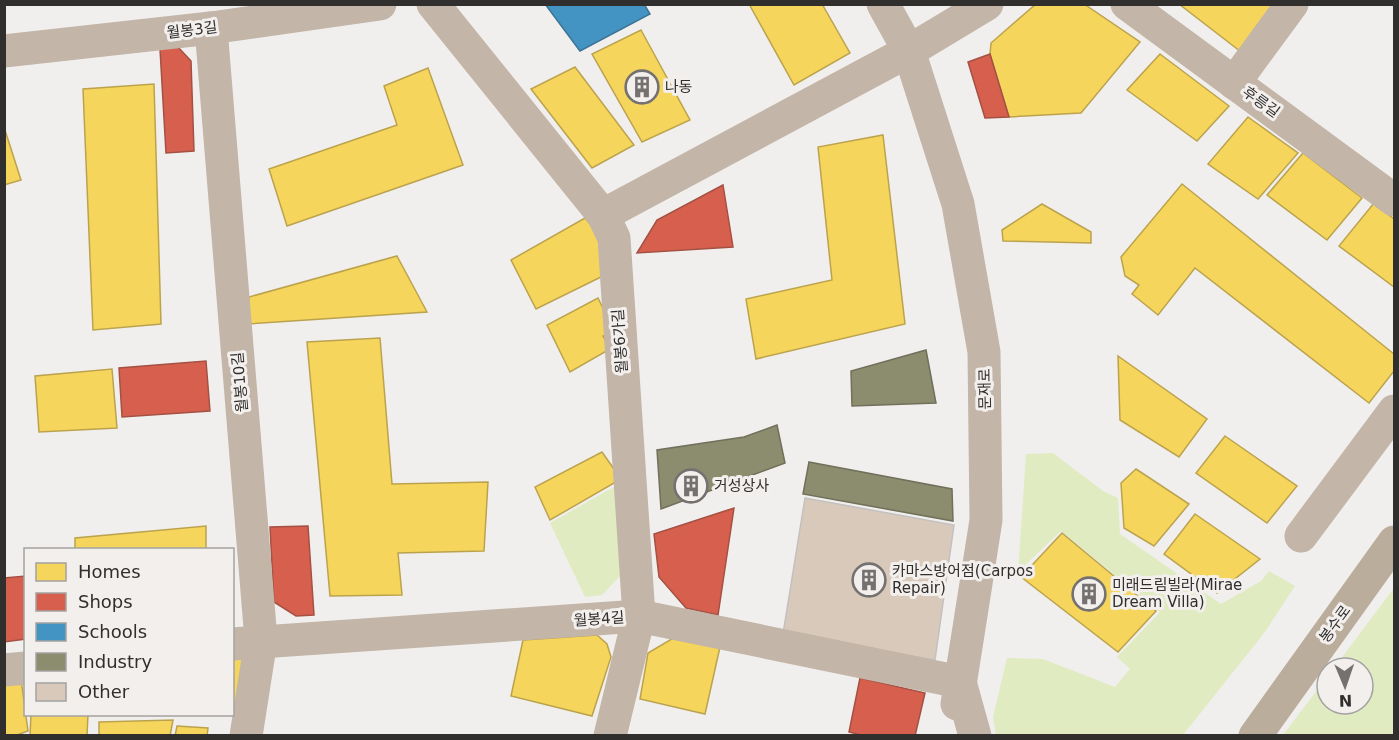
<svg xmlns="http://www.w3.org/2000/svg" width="1399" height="740" viewBox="0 0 1399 740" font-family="'DejaVu Sans','Noto Sans KR',sans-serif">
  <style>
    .green { fill: #e0ebc2 }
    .homes { fill: #f6d55c; stroke: #bba34e; stroke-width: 1.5 }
    .shops { fill: #d6604d; stroke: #a45144; stroke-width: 1.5 }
    .schools { fill: #4393c3; stroke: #3d7596; stroke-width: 1.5 }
    .industry { fill: #8c8c6e; stroke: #70705b; stroke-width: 1.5 }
    .building { fill: #d8c9bb; stroke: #c2c1c0; stroke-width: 1.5 }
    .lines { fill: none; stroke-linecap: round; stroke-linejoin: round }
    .minor { stroke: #c3b5a7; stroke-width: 33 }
    .major { stroke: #bbad9c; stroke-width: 33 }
    .labels { text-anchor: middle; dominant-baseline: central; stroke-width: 6; stroke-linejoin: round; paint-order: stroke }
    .street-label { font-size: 15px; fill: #302f2e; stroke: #f2efed }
    .poi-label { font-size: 15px; fill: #302f2e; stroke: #f2efed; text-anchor: start }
  </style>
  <rect width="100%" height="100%" fill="#f1efee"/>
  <g class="green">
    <polygon points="1053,453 1103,491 1118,498 1120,534 1221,604 1261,581 1269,571 1295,586 1265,632 1183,735 996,735 993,717 1007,658 1043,659 1115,687 1130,669 1117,657 1160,612 1061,531 1018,572 1026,454"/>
    <polygon points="621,483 621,575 602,595 585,597 550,523"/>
    <polygon points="1394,588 1394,735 1283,735 1327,677 1327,704 1363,704 1363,668 1334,668"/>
  </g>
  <g class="homes">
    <polygon points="749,4 822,4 850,53 794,85"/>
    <polygon points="1036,4 1084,4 1140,42 1081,113 1009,117 990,54 991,43"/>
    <polygon points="1179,4 1283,4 1245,55"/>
    <polygon points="641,30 690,120 642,142 592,54"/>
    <polygon points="1160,54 1229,106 1197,141 1127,90"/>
    <polygon points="575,67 634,145 592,168 531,89"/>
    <polygon points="428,68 463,165 287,226 269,169 397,125 384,86"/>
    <polygon points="154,84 161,324 93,330 83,89"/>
    <polygon points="1248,117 1298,153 1258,199 1208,164"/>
    <polygon points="4,127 21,180 4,185"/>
    <polygon points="883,135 905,324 756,359 746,299 832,280 818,147"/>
    <polygon points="1303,153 1362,198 1327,240 1267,195"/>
    <polygon points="1182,184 1394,354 1394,371 1369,403 1195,268 1158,315 1132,294 1139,285 1125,276 1121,257"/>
    <polygon points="1374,203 1394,219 1394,287 1339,246"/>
    <polygon points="1042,204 1091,232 1091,243 1003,241 1002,230"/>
    <polygon points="585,218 602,238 603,276 536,309 511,260"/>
    <polygon points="397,256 427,312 247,324 249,297"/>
    <polygon points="598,298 614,331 603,336 610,349 570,372 547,325"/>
    <polygon points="380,338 392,484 488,482 484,551 398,553 402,595 330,596 307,342"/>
    <polygon points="1118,356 1207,419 1179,457 1120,420"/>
    <polygon points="112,369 117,428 39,432 35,376"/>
    <polygon points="1225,436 1297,486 1267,523 1196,473"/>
    <polygon points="602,452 621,479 550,520 535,487"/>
    <polygon points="1136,469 1189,504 1154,546 1124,528 1121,483"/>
    <polygon points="1195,514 1260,559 1217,593 1164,554"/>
    <polygon points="206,526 206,550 75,550 75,538"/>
    <polygon points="1062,533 1156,611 1118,652 1021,577"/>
    <polygon points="597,635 607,644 611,657 592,716 511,696 523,640"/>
    <polygon points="675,637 720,647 705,714 640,699 648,653"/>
    <polygon points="232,654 235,654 248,665 241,710 232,710"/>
    <polygon points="21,679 28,731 14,736 4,736 4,681"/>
    <polygon points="31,714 88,714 87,736 30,736"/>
    <polygon points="173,720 170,736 99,736 99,722"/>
    <polygon points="177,726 208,728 207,736 175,736"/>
  </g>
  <g class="shops">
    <polygon points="178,47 191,61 194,151 166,153 160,49"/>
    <polygon points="990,54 1009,117 985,118 968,62"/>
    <polygon points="723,185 733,247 637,253 657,220"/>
    <polygon points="206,361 210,411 122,417 119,368"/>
    <polygon points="734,508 718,615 686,608 659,577 654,534"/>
    <polygon points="308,526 314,615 296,616 274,602 270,527"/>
    <polygon points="26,576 26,639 4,642 4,578"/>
    <polygon points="860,678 925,693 915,736 865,736 849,732"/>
  </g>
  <polygon class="schools" points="545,4 644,4 650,14 580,51"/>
  <g class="industry">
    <polygon points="926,350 936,403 852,406 851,371"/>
    <polygon points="777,425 785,463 661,509 657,450 744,437"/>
    <polygon points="809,462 952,489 953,521 803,494"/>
  </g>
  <polygon class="building" points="805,498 954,525 935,660 783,634"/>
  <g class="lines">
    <g class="minor">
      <polyline points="433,4 603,215 614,238 639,616 610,736"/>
      <polyline points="883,4 909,51 958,204 984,352 986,520 957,704"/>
      <polyline points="1127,4 1394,200"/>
      <polyline points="211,28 261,640 246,736"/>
      <polyline points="4,51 211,28 380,4"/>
      <polyline points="1234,83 1292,4"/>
      <polyline points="603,215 909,51 987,4"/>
      <polyline points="1301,536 1394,411"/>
      <polyline points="232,644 639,616 960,682 975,736"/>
      <polyline points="4,670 26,668"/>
    </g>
    <polyline class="major" points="1255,736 1394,542"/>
  </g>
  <defs>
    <g id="building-ring" transform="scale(1.725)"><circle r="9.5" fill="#f2efed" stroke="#747271" stroke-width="1.5"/><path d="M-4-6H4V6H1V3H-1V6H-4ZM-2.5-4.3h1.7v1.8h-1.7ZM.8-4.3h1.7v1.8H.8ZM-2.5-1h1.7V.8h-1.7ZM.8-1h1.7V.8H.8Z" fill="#747271"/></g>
  </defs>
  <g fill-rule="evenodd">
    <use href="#building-ring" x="642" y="87"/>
    <use href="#building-ring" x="691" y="486"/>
    <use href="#building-ring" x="869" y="580"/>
    <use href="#building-ring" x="1089" y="594"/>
  </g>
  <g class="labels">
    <g class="street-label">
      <text transform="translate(192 30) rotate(-7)">월봉3길</text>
      <text transform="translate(1261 102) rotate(36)">후릉길</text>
      <text transform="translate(620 341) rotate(-94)">월봉6가길</text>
      <text transform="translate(240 382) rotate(-95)">월봉10길</text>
      <text transform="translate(985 389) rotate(-91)">문재로</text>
      <text transform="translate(599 619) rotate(-4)">월봉4길</text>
      <text transform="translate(1335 624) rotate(-54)">봉수로</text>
    </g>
    <g class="poi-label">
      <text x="665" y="87">나동</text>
      <text x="714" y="486">거성상사</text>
      <text x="892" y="571">카마스방어점(Carpos<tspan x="892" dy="17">Repair)</tspan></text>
      <text x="1112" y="585">미래드림빌라(Mirae<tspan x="1112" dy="17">Dream Villa)</tspan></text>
    </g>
  </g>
  <rect width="1399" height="740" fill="none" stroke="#302f2e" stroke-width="12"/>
  <rect x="24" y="548" width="210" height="168" fill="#f2efed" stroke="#a4a2a1" stroke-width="1.5"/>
  <rect x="36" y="563" width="30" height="18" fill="#f6d55c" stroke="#a4a2a1" stroke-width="1.5"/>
  <text x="78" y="578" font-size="18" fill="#302f2e">Homes</text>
  <rect x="36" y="593" width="30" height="18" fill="#d6604d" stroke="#a4a2a1" stroke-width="1.5"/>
  <text x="78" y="608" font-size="18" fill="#302f2e">Shops</text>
  <rect x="36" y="623" width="30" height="18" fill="#4393c3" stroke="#a4a2a1" stroke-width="1.5"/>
  <text x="78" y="638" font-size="18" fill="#302f2e">Schools</text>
  <rect x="36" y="653" width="30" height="18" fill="#8c8c6e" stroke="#a4a2a1" stroke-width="1.5"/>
  <text x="78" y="668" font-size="18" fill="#302f2e">Industry</text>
  <rect x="36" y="683" width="30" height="18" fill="#d8c9bb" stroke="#a4a2a1" stroke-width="1.5"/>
  <text x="78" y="698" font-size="18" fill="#302f2e">Other</text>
  <g transform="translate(1345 686) rotate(178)"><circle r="28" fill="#f2efed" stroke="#a4a2a1" stroke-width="1.5"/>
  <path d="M0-4.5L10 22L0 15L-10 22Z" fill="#747271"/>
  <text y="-9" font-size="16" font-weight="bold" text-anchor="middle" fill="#302f2e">N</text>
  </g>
</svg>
